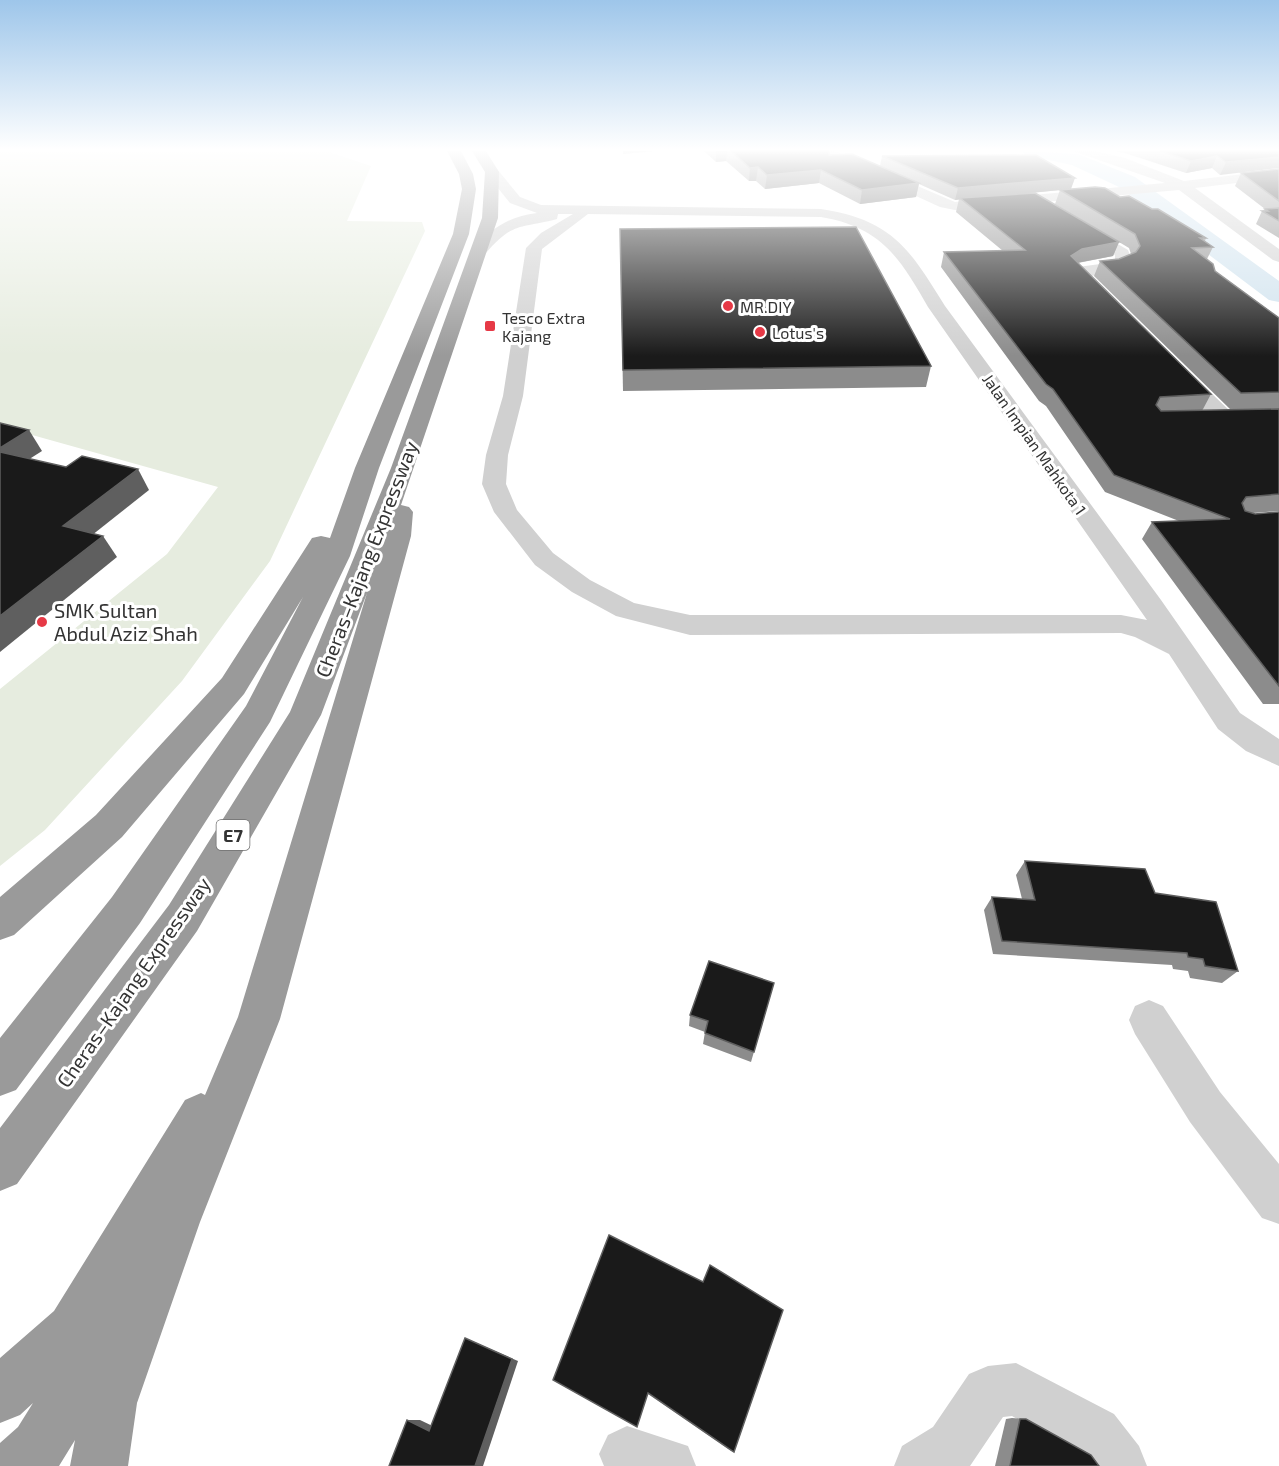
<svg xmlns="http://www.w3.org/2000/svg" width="1279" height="1466" viewBox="0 0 1279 1466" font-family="'Exo 2',sans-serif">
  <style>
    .green { fill: #e6ecdf }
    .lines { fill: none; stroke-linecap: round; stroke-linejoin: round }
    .river { fill: #cfe2ee; fill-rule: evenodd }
    .minor { fill: #d0d0d0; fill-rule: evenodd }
    .highway { fill: #9a9a9a; fill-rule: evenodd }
    .wall { fill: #8c8c8c; fill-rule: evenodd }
    .shaded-wall { fill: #5f5f5f }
    .building { fill: #1a1a1a; stroke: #5f5f5f; stroke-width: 1.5 }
    .poi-dot { fill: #e63946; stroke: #fff; stroke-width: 2 }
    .labels { text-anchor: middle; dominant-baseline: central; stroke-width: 6; stroke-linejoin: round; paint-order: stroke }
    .far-poi-label { font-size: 16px; fill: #333; stroke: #fff; text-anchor: start }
    .far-street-label { font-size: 16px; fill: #333; stroke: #fff }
    .shield { fill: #fff; stroke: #707070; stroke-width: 1.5 }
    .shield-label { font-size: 18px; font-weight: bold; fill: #333 }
    .street-label { font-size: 20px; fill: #333; stroke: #fff }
    .poi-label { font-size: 20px; fill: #333; stroke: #fff; text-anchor: start }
  </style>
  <rect width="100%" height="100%" fill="#fff"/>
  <polygon class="green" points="0,151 326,151 371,166 347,221 422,222 425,231 270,561 182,681 45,830 0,866 0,689 167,554 218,487 0,426"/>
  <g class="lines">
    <polygon class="river" points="1022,151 1078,154 1135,177 1279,281 1279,302 1269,300 1119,187 1072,165 1025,155"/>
    <g class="minor">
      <polygon points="818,151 835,151 955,202 1165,183 1073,151 1095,151 1125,158 1184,181 1279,170 1279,178 1195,188 1279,249 1279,262 1273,260 1179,190 955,210 940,207"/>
      <path d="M 492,168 L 497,169 L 520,197 L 541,205 L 821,209 C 892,220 909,248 945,306 L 1161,600 L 1240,713 L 1279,739 L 1279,766 L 1246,751 L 1218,729 L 1169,654 L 1135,637 L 1121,633 L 690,635 L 616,616 L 572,592 L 535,565 L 494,512 L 482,484 L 486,455 L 503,396 L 526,248 L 541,233 L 573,214 L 558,214 L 557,219 C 519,229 514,221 485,254 L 473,254 L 471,251 L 473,248 C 492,228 510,216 537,213 L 510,203 L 485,172 ZM 588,214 L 821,217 C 881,227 900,258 928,307 L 1147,620 L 1121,615 L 690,615 L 634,603 L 590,580 L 553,553 L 517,510 L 506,484 L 508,455 L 523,396 L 542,249 Z"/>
      <path d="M 1080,222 L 1128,250 L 1132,261 C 1121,274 1087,279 1070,274 L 1068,271 L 1070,268 L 1108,263 L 1115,259 L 1115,255 L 1075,230 L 1072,227 Z"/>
      <polygon points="1177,365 1184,367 1233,414 1236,419 1233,424 1217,424 1170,375 1167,371 1170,367"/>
      <polygon points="1149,1000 1163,1006 1220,1092 1279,1164 1279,1224 1262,1218 1190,1122 1135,1034 1129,1020 1135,1006"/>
      <polygon points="1016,1363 1114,1414 1139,1446 1147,1466 1086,1466 1076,1452 1012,1416 1003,1417 970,1466 894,1466 902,1446 933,1427 969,1374 988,1366"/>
      <polygon points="627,1426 688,1446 696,1466 604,1466 599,1454 608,1435"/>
    </g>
    <g class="highway">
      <polygon points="447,151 461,151 473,174 476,189 469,234 379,468 350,556 270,722 140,923 16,1090 0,1096 0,1038 112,897 246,706 303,597 244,694 122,837 14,935 0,940 0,897 96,815 222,678 312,538 321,536 330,538 355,468 453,234 462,189 459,174"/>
      <polygon points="472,151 486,151 499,172 498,218 401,505 409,507 413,512 411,536 280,1019 200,1222 137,1403 128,1466 70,1466 75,1440 59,1466 0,1466 0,1443 18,1427 33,1403 20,1415 0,1423 0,1358 54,1311 185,1100 201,1093 205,1095 238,1017 367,593 321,715 197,931 17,1184 0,1191 0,1128 169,905 290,712 391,468 482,218 485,172"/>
    </g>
  </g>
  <g class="wall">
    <path d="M 704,151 L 829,151 L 829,155 L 880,166 L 882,156 L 1120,197 L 1152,209 L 1206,238 L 1205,241 L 1213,247 L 1207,259 L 1215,271 L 1279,318 L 1279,511 L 1253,513 L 1255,514 L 1279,512 L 1279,704 L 1263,704 L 1142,539 L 1152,522 L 1179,521 L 1105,492 L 1046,406 L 1039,401 L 941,267 L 944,252 L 1003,251 L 956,212 L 959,199 L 955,200 L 919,184 L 916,197 L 860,204 L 819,183 L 765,189 L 756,181 L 749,181 L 726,161 L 716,162 ZM 1060,190 L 1055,204 L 1114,239 L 1021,194 ZM 1119,242 L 1129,248 L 1131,254 L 1119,259 L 1100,261 L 1094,276 L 1231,410 L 1202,411 L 1211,394 L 1078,263 L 1113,256 Z"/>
    <polygon points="1116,151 1279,151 1220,175 1212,168 1186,173 1128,154"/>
    <polygon points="1279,169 1279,238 1256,224 1262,211 1265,209 1235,186 1241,173"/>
    <polygon points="620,229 931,366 926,387 623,391"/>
    <polygon points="1025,861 1155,893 1238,971 1222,983 1190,978 1188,971 1173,969 1172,965 993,954 984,910 992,897 1022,899 1016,875"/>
    <polygon points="774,983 751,1062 703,1044 705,1032 689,1026 690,1015"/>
    <polygon points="609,1235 734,1452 731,1451 648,1394"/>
    <polygon points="1012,1418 1026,1419 1099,1466 995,1466 1006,1419"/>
  </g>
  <g class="shaded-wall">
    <polygon points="623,151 656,151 623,154"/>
    <polygon points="716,151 727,151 726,161 716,162"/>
    <polygon points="1217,156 1212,168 1186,173 1191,161"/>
    <polygon points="1279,157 1279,168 1220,175 1226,162"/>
    <polygon points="758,167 756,181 749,181 750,168"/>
    <polygon points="821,170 819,183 765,189 767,175"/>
    <polygon points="1075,178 1071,189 955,200 958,188"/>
    <polygon points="919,183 916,197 860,204 862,190"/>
    <polygon points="1119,242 1113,256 1076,263 1071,256 1082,249"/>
    <polygon points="29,430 42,451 9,472 0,458 0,448"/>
    <polygon points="138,469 149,490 77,547 63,526"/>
    <polygon points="103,536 117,557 0,652 0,616"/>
    <polygon points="465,1338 518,1361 483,1466 475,1466"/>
    <polygon points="407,1420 420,1420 441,1430 429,1431"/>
  </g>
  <g class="building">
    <polygon points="731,151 829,151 829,155 852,154 919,183 862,190 821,170 767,175 758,167 750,168"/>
    <polygon points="1160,151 1279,151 1279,157 1226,162 1217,156 1191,161"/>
    <polygon points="1036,155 1075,178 958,188 882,156"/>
    <polygon points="1279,169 1279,201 1241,173"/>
    <polygon points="1095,187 1105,188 1120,197 1129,196 1152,209 1158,209 1206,238 1200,238 1213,247 1192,248 1213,264 1215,271 1279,318 1279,392 1241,393 1100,261 1119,259 1136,252 1140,246 1135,234 1060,190"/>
    <polygon points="1035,193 1119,242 1082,249 1071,256 1211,394 1160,397 1156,405 1161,411 1279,409 1279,494 1246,497 1242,503 1245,511 1255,514 1279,512 1279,686 1152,522 1230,519 1114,475 1053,389 1046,384 944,252 1025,250 960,198"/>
    <polygon points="1279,208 1279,221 1262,211 1268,211 1265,209"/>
    <polygon points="856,227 931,366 623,370 620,229"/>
    <polygon points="0,423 29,430 0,448"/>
    <polygon points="0,452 66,467 82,456 138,469 63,526 103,536 0,616"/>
    <polygon points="1025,861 1145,869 1155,893 1216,902 1238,971 1205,966 1203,959 1188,957 1187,953 1002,941 992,897 1035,900"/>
    <polygon points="709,961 774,983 754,1052 705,1033 708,1021 690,1015"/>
    <polygon points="609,1235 703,1282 710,1265 783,1310 734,1452 648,1393 637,1427 553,1380"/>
    <polygon points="465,1338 512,1359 475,1466 389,1466 407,1420 429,1431"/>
    <polygon points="1020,1419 1026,1419 1091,1455 1099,1466 1010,1466"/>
  </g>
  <linearGradient id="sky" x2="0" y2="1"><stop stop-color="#9ec6ea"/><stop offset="0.42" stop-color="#fff"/><stop offset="1" stop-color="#fff" stop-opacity="0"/></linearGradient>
  <rect width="1279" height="356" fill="url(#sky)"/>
  <g class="poi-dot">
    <circle cx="728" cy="306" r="6"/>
    <rect x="484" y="320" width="12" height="12" rx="3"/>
    <circle cx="760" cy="332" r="6"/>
    <circle cx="42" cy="622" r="6"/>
  </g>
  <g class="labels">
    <g class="far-poi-label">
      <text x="740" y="306">MR.DIY</text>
      <text x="502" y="317">Tesco Extra<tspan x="502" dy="18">Kajang</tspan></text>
      <text x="772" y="332">Lotus's</text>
    </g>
    <g class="far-street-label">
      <text transform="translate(1035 444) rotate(55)">Jalan Impian Mahkota 1</text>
    </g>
    <rect class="shield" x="216.5" y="820" width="33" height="30" rx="4.5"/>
    <g class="shield-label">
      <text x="233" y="835">E7</text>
    </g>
    <g class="street-label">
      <text transform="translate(366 559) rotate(-69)">Cheras–Kajang Expressway</text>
      <text transform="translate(133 982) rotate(-55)">Cheras–Kajang Expressway</text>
    </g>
    <g class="poi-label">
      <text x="54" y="610">SMK Sultan<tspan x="54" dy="23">Abdul Aziz Shah</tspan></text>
    </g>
  </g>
</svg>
